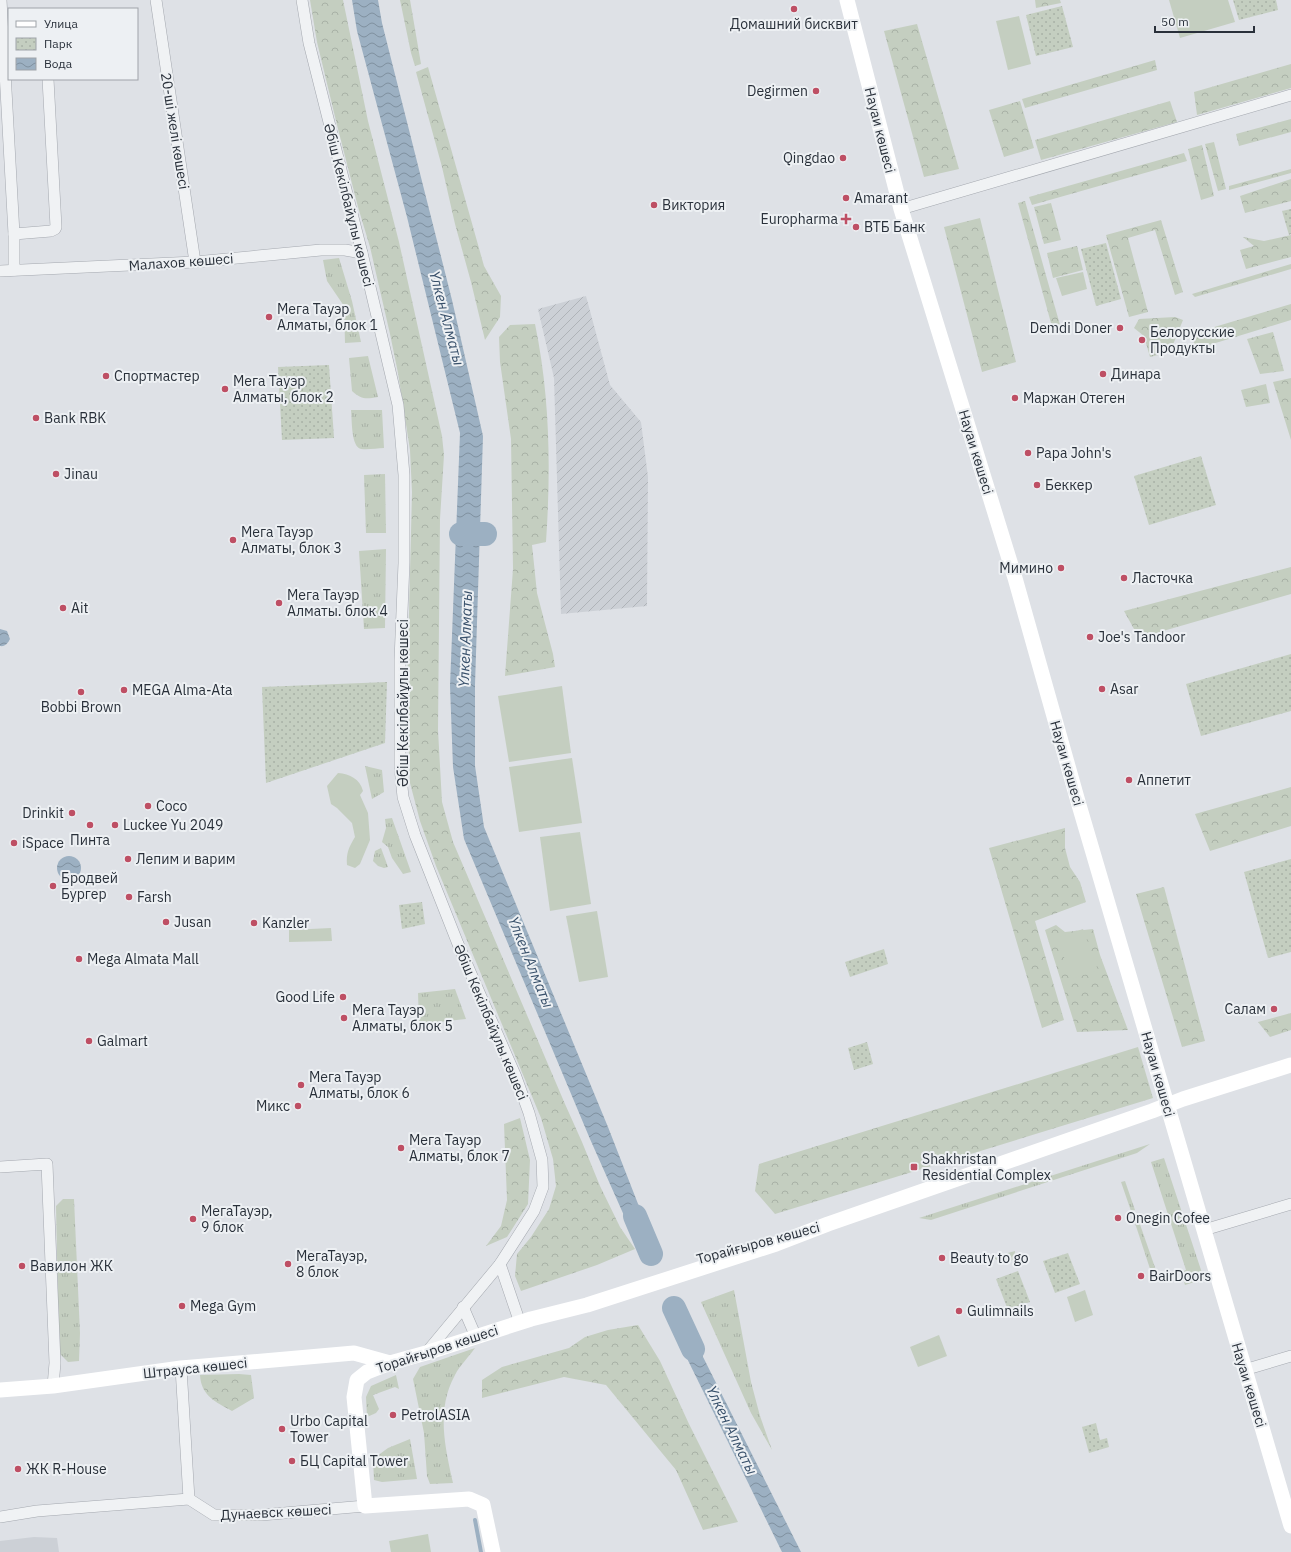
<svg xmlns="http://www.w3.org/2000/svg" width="1291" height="1552" viewBox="0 0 1291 1552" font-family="'IBM Plex Sans',sans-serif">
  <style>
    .built { fill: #ccd0d6 }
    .industrial { fill: url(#industrial-furrows) }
    .grass { fill: url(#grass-tufts) }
    .forest { fill: url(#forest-crowns) }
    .park { fill: url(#park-dots) }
    .garden { fill: #c4cec0 }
    .water { fill: url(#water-waves) }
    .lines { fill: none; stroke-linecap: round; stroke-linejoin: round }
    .stream { stroke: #9cb0c2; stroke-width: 4 }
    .river { stroke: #9cb0c2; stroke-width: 24 }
    .street-casing { stroke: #a4a8af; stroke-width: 12 }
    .street { stroke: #f0f2f4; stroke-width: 11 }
    .secondary { stroke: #fff; stroke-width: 15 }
    .poi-dot { fill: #be4f64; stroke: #edf0f3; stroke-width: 1.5 }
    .labels { text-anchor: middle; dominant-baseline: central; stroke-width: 4; stroke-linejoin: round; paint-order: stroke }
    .poi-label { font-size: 14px; fill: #29303a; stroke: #edf0f3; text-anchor: start }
    .street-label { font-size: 14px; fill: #29303a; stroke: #edf0f3 }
    .water-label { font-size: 15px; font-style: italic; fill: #38506a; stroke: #edf0f3 }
  </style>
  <defs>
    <pattern id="industrial-furrows" width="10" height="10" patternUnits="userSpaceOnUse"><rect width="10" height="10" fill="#ccd0d6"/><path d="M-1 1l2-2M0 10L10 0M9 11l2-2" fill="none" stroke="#afb3b8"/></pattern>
    <pattern id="grass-tufts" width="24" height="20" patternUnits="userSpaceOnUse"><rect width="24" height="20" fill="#c4cec0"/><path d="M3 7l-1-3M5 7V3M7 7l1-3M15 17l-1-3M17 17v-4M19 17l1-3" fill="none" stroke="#a8b1a6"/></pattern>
    <pattern id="forest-crowns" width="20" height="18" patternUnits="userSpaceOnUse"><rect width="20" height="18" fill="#c4cec0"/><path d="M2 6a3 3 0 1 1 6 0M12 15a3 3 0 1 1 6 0" fill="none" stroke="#a8b1a6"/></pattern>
    <pattern id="park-dots" width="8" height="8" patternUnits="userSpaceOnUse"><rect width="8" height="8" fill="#c4cec0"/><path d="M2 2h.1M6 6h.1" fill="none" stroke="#a8b1a6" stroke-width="1.8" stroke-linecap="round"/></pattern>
    <pattern id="water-waves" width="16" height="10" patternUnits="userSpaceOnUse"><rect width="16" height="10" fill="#9cb0c2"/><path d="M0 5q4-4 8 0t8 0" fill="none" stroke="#7f909f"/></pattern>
  </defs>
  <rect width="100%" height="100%" fill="#dee1e6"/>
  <polygon class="built" points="34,1537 57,1538 59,1552 0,1552 0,1541"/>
  <polygon class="industrial" points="586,296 610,385 641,422 648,477 647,606 561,614 554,378 538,309"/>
  <g class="grass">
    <polygon points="339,258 352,301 361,342 345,343 344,306 327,281 323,260"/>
    <path d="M 368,356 L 378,397 C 366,399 362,400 352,391 L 349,358 Z"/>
    <path d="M 351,410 L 382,410 L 384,448 C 377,448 369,450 361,449 C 351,447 352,419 351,410 Z"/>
    <polygon points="385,474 386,533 366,533 364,475"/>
    <polygon points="386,549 385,628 364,629 359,551"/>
    <polygon points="365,766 382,770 384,792 372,799"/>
    <polygon points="392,818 411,872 403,874 392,858 388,847 382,842 386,828 385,819"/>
    <polygon points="381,848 388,867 384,868 378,866 373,861 375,851"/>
    <polygon points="455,989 466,1019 419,1024 418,993"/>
    <polygon points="1150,1144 1137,1153 931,1220 919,1218"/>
    <polygon points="1164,1158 1204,1279 1185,1285 1181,1272 1186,1270 1151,1162"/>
    <polygon points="1125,1181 1135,1210 1131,1211 1121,1182"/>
    <polygon points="63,1199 74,1199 80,1333 79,1361 68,1362 59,1353 56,1206"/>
    <polygon points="1136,1213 1158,1276 1153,1278 1132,1214"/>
    <path d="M 1015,1251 C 1015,1265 1002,1266 993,1257 Z"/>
    <polygon points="734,1290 751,1382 760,1416 772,1450 751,1413 701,1302"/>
    <path d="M 475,1348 C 469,1357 460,1365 455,1375 C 436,1409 445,1447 453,1483 L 430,1484 L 427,1476 L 424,1433 L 413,1379 L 420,1367 Z"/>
    <polygon points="396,1375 399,1389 395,1387 373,1395 379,1409 376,1413 367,1417 366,1397 371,1386"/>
    <polygon points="410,1439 417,1479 382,1482 374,1480 373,1459 388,1448"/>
  </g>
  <g class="forest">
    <polygon points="310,0 343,0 368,121 399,242 442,436 444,455 440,519 438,730 442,802 453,842 565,1104 582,1142 600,1186 620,1227 635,1249 597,1265 521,1291 515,1276 517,1254 531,1237 549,1209 556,1186 553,1159 541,1118 436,866 420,821 410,783 407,695 412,492 410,450 398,373 390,334 370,247 358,207 337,125 317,42"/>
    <polygon points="400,0 410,0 421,64 415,66 411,53"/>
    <polygon points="1035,0 1060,0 1061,3 1036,8"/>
    <polygon points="917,24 959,169 924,177 884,31"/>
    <polygon points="1155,60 1157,70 1025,108 1022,99"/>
    <polygon points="1291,64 1291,88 1197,115 1194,92"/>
    <polygon points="428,67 484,266 501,296 500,317 485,340 471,282 455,224 442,167 416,72"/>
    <polygon points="1020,101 1034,148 1004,157 989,110"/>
    <polygon points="1170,101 1177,122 1041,160 1035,140"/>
    <polygon points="1291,119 1291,132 1239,146 1236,134"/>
    <polygon points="1214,142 1226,189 1218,191 1205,144"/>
    <polygon points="1202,145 1214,196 1201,200 1188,149"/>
    <polygon points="1184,153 1187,161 1032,205 1029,197"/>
    <polygon points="1291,169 1291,173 1229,190 1229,186"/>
    <polygon points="1291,179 1291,201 1245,213 1240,196"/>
    <polygon points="1025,201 1062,332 1054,334 1018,203"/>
    <polygon points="1051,203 1061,240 1044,244 1034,207"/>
    <polygon points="980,218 1016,362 982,372 944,227"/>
    <polygon points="1161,220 1183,292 1175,295 1155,230 1128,238 1148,312 1129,317 1106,235"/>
    <polygon points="1291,235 1291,257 1246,269 1240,250 1254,246 1243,237 1264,241"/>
    <polygon points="1077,246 1083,270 1053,278 1047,253"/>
    <polygon points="1291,264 1291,269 1195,297 1192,294"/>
    <polygon points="1291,304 1291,320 1196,349 1191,334"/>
    <polygon points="1175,317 1183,320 1170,352 1150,357 1144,336 1134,328 1139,319"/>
    <path d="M 535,324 C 550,396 551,468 546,542 L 532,545 L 537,593 L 553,654 L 555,667 L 505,676 L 513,569 L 511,439 L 500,362 L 499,337 L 510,325 Z"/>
    <polygon points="1273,332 1284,371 1260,374 1247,339"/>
    <polygon points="1291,378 1291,440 1273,382"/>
    <polygon points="1266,384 1270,403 1246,407 1241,390"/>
    <polygon points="1291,567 1291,594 1139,638 1124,611"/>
    <polygon points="1291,787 1291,826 1210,851 1195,814"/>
    <polygon points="1065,828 1065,848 1070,867 1080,882 1086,902 1035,921 1064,1020 1042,1028 989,848"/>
    <polygon points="1164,887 1205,1041 1182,1047 1136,894"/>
    <polygon points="1056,925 1065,932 1093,929 1100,955 1128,1030 1077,1032 1045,930"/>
    <polygon points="1291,1013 1291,1030 1270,1037 1258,1022"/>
    <polygon points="1138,1047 1153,1098 775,1214 755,1191 759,1164"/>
    <polygon points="520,1118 530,1160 528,1204 507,1237 486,1246 501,1226 507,1200 504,1124"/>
    <polygon points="638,1325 660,1361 689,1424 738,1522 703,1530 676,1470 606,1385 564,1377 482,1398 482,1380 502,1367 569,1348 585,1337 608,1330"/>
    <path d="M 239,1374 L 251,1375 L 254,1398 L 232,1411 C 216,1402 201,1396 200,1375 Z"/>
  </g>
  <g class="park">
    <polygon points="1233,0 1276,0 1278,10 1239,20"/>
    <polygon points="1062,6 1073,47 1036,56 1026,15"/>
    <polygon points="1291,209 1291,234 1289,235 1282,211"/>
    <polygon points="1106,243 1121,299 1096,306 1081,249"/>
    <polygon points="329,365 334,438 282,440 278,367"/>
    <polygon points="1201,456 1216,505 1149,525 1134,476"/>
    <polygon points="1291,654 1291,711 1201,736 1186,684"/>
    <polygon points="387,682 385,743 266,783 262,687"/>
    <polygon points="1291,859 1291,952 1268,958 1244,872"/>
    <polygon points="422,902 425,924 402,929 399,905"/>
    <polygon points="884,949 888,964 850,977 845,962"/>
    <polygon points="867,1042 873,1064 854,1070 848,1048"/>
    <polygon points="1068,1253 1080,1284 1055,1293 1043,1261"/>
    <polygon points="1018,1271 1030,1302 1008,1310 996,1279"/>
    <polygon points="1096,1423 1100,1440 1107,1438 1109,1447 1089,1453 1082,1427"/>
  </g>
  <g class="garden">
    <polygon points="1169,0 1228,0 1235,22 1180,38"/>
    <polygon points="1019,16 1031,64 1008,70 996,21"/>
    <polygon points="1083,272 1087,289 1062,296 1056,278"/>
    <polygon points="562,686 571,753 509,762 498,696"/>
    <polygon points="572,758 582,823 519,832 509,767"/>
    <path d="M 338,773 C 350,774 360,779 363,791 L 360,795 L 368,813 L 370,840 L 360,864 L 355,868 L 347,865 C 346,853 349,847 355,837 L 352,823 L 337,808 L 331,804 L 327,786 Z"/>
    <polygon points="580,832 591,904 550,911 540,837"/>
    <polygon points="597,911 608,977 579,982 566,916"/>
    <polygon points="331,928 332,941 289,942 289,930"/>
    <polygon points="1083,929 1098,970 1072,979 1057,938"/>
    <polygon points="1085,1290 1093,1315 1075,1322 1067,1297"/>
    <polygon points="939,1335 947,1356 918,1367 910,1347"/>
    <polygon points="428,1534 431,1552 391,1552 389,1541"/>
  </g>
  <g class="water">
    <polygon points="352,0 378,0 382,23 452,300 483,436 475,685 475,766 484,827 608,1127 649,1232 648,1247 634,1238 590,1139 464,839 453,767 450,686 460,433 407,217 357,31"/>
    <path d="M 0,629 L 7,631 L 10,639 C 8,643 5,647 0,646 Z"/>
    <circle cx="69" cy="868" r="12"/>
    <polygon points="679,1320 689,1330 698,1347 801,1552 782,1552 676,1336"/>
  </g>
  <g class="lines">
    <polyline class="stream" points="475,1520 481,1552"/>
    <g class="river">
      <polyline points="461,534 485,534"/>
      <polyline points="635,1216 651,1254"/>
      <polyline points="674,1308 693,1349"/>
    </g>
    <g class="street-casing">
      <g id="street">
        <polyline points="1,0 14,234 14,270"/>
        <polyline points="156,0 195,262"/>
        <polyline points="302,0 309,43 362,253 398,405 404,475 404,563 400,660 400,767 403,797 415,835 458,944 516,1077 529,1113 542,1160 543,1187 534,1211 500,1264 426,1353"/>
        <polyline points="901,209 1291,95"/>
        <polyline points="14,234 51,231 55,229 56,227 48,79"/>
        <polyline points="0,271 195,262 321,250 345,250 362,253"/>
        <polyline points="0,1167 47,1164 55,1363 53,1386"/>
        <polyline points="1204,1230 1291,1204"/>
        <polyline points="500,1264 520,1323"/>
        <polyline points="463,1307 476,1337"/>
        <polyline points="181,1368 189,1499"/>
        <polyline points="1244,1370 1291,1356"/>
        <polyline points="0,1517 37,1511 189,1499 214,1515 261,1515 365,1506"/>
      </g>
    </g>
    <use href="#street" class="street"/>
    <g class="secondary">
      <polyline points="847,0 901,209 1015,578 1079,805 1291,1526"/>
      <polyline points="0,1390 53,1386 181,1368 354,1353 390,1363"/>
      <polyline points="493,1552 483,1505 469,1499 365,1506 354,1397 357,1380 367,1372 390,1363 426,1353 531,1319 587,1305 776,1244 828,1224 1152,1111 1183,1099 1291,1065"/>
    </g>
  </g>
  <g class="poi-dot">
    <circle cx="794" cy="9" r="4"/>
    <circle cx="816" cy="91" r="4"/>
    <circle cx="843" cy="158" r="4"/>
    <circle cx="846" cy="198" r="4"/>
    <circle cx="654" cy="205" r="4"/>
    <path d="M844 213h4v4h4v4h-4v4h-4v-4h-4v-4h4z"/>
    <circle cx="856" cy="227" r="4"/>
    <circle cx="269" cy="317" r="4"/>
    <circle cx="1120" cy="328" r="4"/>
    <circle cx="1142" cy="340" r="4"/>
    <circle cx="1103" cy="374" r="4"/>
    <circle cx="106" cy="376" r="4"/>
    <circle cx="225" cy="389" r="4"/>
    <circle cx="1015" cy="398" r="4"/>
    <circle cx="36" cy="418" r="4"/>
    <circle cx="1028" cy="453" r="4"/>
    <circle cx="56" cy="474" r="4"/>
    <circle cx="1037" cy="485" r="4"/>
    <circle cx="233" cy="540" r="4"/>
    <circle cx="1061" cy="568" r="4"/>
    <circle cx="1124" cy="578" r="4"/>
    <circle cx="279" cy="603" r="4"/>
    <circle cx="63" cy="608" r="4"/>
    <circle cx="1090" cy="637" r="4"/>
    <circle cx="1102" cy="689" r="4"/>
    <circle cx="124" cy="690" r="4"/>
    <circle cx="81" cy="692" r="4"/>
    <circle cx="1129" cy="780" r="4"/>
    <circle cx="148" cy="806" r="4"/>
    <circle cx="72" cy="813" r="4"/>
    <circle cx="90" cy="825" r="4"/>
    <circle cx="115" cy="825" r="4"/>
    <circle cx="14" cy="843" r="4"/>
    <circle cx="128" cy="859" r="4"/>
    <circle cx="53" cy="886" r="4"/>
    <circle cx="129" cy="897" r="4"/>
    <circle cx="166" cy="922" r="4"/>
    <circle cx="254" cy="923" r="4"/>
    <circle cx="79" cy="959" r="4"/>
    <circle cx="343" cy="997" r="4"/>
    <circle cx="1274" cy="1009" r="4"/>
    <circle cx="344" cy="1018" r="4"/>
    <circle cx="89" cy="1041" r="4"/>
    <circle cx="301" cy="1085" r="4"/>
    <circle cx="298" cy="1106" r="4"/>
    <circle cx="401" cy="1148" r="4"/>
    <rect x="910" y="1163" width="8" height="8" rx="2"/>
    <circle cx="1118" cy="1218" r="4"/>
    <circle cx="193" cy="1219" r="4"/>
    <circle cx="942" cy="1258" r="4"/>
    <circle cx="288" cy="1264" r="4"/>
    <circle cx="22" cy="1266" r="4"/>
    <circle cx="1141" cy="1276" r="4"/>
    <circle cx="182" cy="1306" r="4"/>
    <circle cx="959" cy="1311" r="4"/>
    <circle cx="393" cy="1415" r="4"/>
    <circle cx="282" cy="1429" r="4"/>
    <circle cx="292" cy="1461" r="4"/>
    <circle cx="18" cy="1469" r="4"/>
  </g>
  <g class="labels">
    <g class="poi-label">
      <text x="794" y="24" text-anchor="middle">Домашний бисквит</text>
      <text x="808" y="91" text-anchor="end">Degirmen</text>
      <text x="835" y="158" text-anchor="end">Qingdao</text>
      <text x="854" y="198">Amarant</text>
      <text x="662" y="205">Виктория</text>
      <text x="838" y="219" text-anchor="end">Europharma</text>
      <text x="864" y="227">ВТБ Банк</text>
      <text x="277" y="309">Мега Тауэр<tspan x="277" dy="16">Алматы, блок 1</tspan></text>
      <text x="1112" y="328" text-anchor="end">Demdi Doner</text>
      <text x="1150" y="332">Белорусские<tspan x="1150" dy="16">Продукты</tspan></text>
      <text x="1111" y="374">Динара</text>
      <text x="114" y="376">Спортмастер</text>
      <text x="233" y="381">Мега Тауэр<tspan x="233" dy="16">Алматы, блок 2</tspan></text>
      <text x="1023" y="398">Маржан Отеген</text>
      <text x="44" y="418">Bank RBK</text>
      <text x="1036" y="453">Papa John's</text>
      <text x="64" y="474">Jinau</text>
      <text x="1045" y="485">Беккер</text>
      <text x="241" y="532">Мега Тауэр<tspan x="241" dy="16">Алматы, блок 3</tspan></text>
      <text x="1053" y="568" text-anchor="end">Мимино</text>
      <text x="1132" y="578">Ласточка</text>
      <text x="287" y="595">Мега Тауэр<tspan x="287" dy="16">Алматы. блок 4</tspan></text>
      <text x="71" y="608">Ait</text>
      <text x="1098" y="637">Joe's Tandoor</text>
      <text x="1110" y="689">Asar</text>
      <text x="132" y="690">MEGA Alma-Ata</text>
      <text x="81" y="707" text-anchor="middle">Bobbi Brown</text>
      <text x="1137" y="780">Аппетит</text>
      <text x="156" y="806">Сосо</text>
      <text x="64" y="813" text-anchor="end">Drinkit</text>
      <text x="123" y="825">Luckee Yu 2049</text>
      <text x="90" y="840" text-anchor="middle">Пинта</text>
      <text x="22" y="843">iSpace</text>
      <text x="136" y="859">Лепим и варим</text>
      <text x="61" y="878">Бродвей<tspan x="61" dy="16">Бургер</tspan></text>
      <text x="137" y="897">Farsh</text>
      <text x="174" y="922">Jusan</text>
      <text x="262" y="923">Kanzler</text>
      <text x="87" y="959">Mega Almata Mall</text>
      <text x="335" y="997" text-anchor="end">Good Life</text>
      <text x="1266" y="1009" text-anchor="end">Салам</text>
      <text x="352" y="1010">Мега Тауэр<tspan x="352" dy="16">Алматы, блок 5</tspan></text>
      <text x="97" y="1041">Galmart</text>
      <text x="309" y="1077">Мега Тауэр<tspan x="309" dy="16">Алматы, блок 6</tspan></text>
      <text x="290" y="1106" text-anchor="end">Микс</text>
      <text x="409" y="1140">Мега Тауэр<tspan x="409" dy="16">Алматы, блок 7</tspan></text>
      <text x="922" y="1159">Shakhristan<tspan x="922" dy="16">Residential Complex</tspan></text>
      <text x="201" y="1211">МегаТауэр,<tspan x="201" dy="16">9 блок</tspan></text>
      <text x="1126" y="1218">Onegin Cofee</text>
      <text x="296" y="1256">МегаТауэр,<tspan x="296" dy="16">8 блок</tspan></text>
      <text x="950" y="1258">Beauty to go</text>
      <text x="30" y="1266">Вавилон ЖК</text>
      <text x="1149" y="1276">BairDoors</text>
      <text x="190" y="1306">Mega Gym</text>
      <text x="967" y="1311">Gulimnails</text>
      <text x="401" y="1415">PetrolASIA</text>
      <text x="290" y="1421">Urbo Capital<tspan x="290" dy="16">Tower</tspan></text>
      <text x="300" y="1461">БЦ Capital Tower</text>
      <text x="26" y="1469">ЖК R-House</text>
    </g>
    <g class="street-label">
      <text transform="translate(880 130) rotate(76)">Науаи көшесі</text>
      <text transform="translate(175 131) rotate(81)">20-ші желі көшесі</text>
      <text transform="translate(349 205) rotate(76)">Әбіш Кекілбайұлы көшесі</text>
      <text transform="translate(181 262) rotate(-4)">Малахов көшесі</text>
      <text transform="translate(976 452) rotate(73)">Науаи көшесі</text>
      <text transform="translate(403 703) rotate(-90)">Әбіш Кекілбайұлы көшесі</text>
      <text transform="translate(1067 763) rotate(74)">Науаи көшесі</text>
      <text transform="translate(491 1022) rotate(67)">Әбіш Кекілбайұлы көшесі</text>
      <text transform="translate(1158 1074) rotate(74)">Науаи көшесі</text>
      <text transform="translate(758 1243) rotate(-15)">Торайғыров көшесі</text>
      <text transform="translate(437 1349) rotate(-18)">Торайғыров көшесі</text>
      <text transform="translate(195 1368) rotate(-6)">Штрауса көшесі</text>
      <text transform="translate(1249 1385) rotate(73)">Науаи көшесі</text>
      <text transform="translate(276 1512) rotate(-3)">Дунаевск көшесі</text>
    </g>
    <g class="water-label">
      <text transform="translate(447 318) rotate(75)">Үлкен Алматы</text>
      <text transform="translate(465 639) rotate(-88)">Үлкен Алматы</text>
      <text transform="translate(531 962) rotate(68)">Үлкен Алматы</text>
      <text transform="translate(732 1430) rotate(64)">Үлкен Алматы</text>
    </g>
  </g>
  <rect x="8" y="8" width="130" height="72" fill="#edf0f3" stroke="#9fa3a9"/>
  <rect x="16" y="21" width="20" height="6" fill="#ffffff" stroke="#9fa3a9"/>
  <text x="44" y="28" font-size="12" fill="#29303a">Улица</text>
  <rect x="16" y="38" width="20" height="12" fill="url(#park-dots)" stroke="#9fa3a9"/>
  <text x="44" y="48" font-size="12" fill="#29303a">Парк</text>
  <rect x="16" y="58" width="20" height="12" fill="url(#water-waves)" stroke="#9fa3a9"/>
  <text x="44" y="68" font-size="12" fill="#29303a">Вода</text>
  <path d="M1155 26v6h99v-6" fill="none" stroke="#29303a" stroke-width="2"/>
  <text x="1161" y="26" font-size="12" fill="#29303a" stroke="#edf0f3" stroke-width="3" paint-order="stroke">50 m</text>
</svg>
